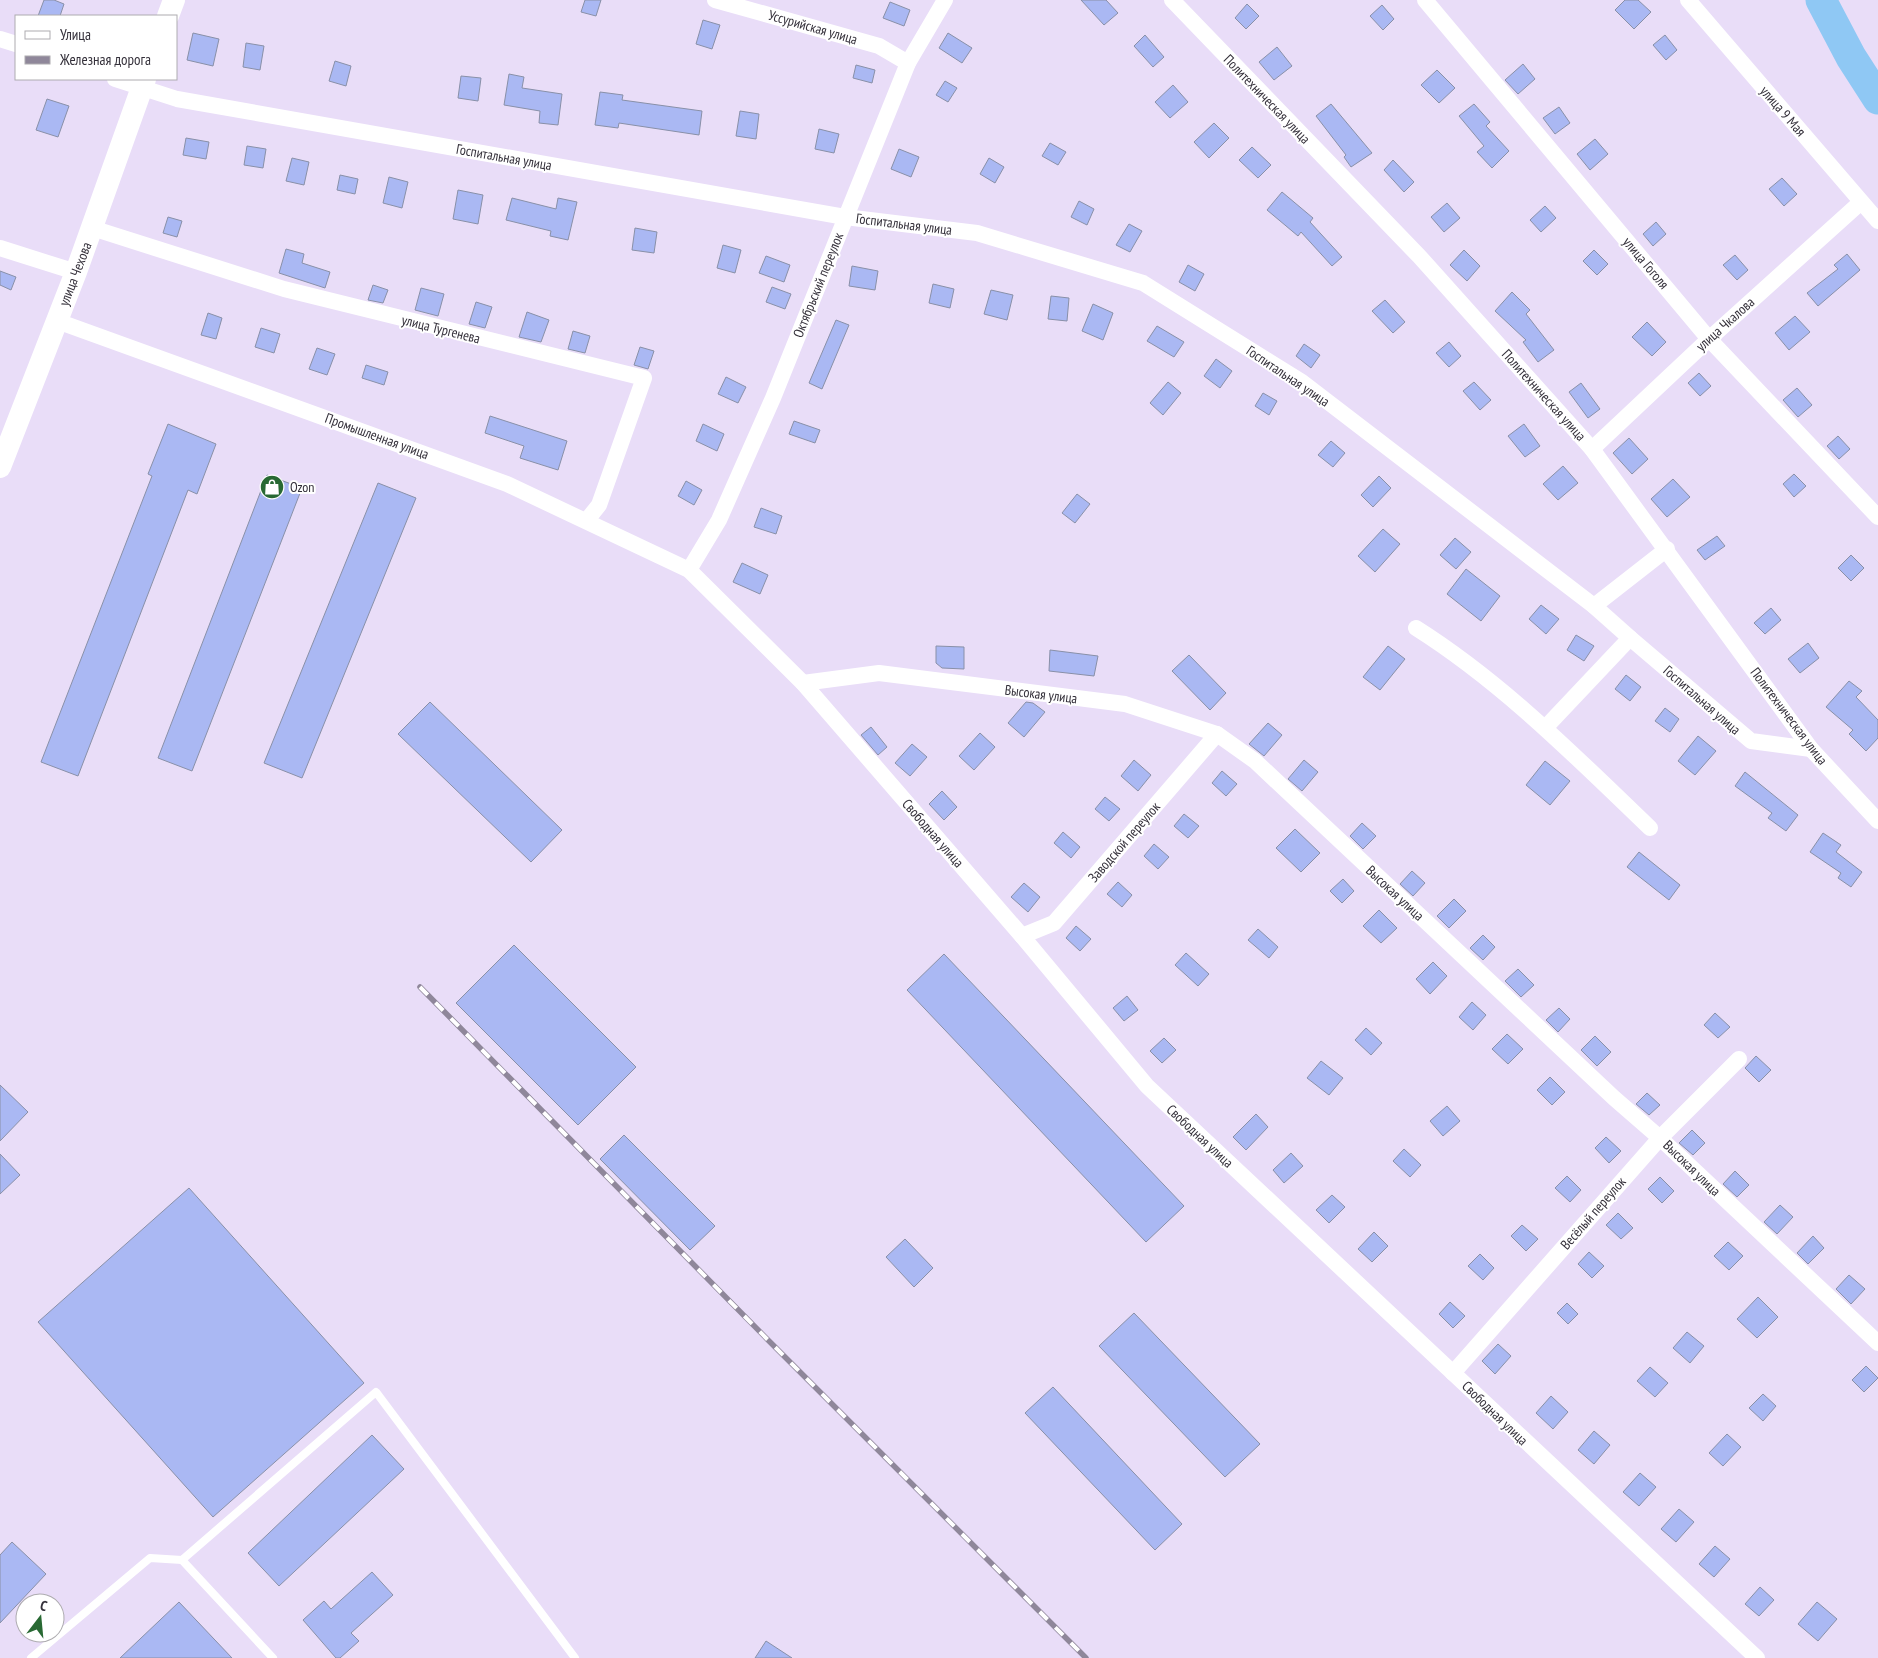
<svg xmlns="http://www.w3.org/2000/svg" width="1878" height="1658" viewBox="0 0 1878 1658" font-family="'PT Sans Narrow',sans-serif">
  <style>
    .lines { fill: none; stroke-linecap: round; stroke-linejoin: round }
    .river { stroke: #8fc8f4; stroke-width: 31 }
    .building { fill: #aab8f3; stroke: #8990a8 }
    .service { stroke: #fff; stroke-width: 8 }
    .minor { stroke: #fff; stroke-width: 16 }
    .secondary { stroke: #fff; stroke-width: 22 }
    .rail-casing { stroke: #8f879a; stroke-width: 5.5 }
    .rail { stroke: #fff; stroke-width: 4; stroke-dasharray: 11; stroke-linecap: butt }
    .labels { text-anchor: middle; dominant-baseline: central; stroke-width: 4; stroke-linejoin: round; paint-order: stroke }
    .street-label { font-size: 14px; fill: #34303a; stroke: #fff }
    .poi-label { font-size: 14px; fill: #34303a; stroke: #fff; text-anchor: start }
  </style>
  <rect width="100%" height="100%" fill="#e9ddf8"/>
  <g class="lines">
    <polyline class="river" points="1821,0 1851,57 1878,99"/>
  </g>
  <g class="building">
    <polygon points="44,0 54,0 64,4 60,16 38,16"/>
    <polygon points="585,0 601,0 596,16 581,12"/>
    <polygon points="1081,0 1106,0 1118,13 1104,25"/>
    <polygon points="1625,0 1638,0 1651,12 1634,29 1615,10"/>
    <polygon points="890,2 910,10 904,26 883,18"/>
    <polygon points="1247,4 1259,16 1246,29 1235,18"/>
    <polygon points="1382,5 1394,19 1383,30 1370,16"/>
    <polygon points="703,20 720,25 712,49 696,44"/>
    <polygon points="193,33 219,39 213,66 187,60"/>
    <polygon points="948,33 972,48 962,63 939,48"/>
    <polygon points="1145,35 1164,57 1153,67 1134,46"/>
    <polygon points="1665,35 1677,50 1666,60 1653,45"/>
    <polygon points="246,43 264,46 260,70 243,67"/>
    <polygon points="1277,47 1292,66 1274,80 1259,62"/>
    <polygon points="335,61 351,66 346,86 329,81"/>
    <polygon points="1523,64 1535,79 1518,94 1505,80"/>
    <polygon points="856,65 875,70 872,83 853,78"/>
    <polygon points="1437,70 1455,88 1439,103 1421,85"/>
    <polygon points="509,74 524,77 522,88 562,94 558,125 539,123 540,111 504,105"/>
    <polygon points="461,76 481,78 478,101 458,98"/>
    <polygon points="945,81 957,88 948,102 936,95"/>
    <polygon points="1173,85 1188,102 1170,118 1155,102"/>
    <polygon points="600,92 623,95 622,100 702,111 699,135 619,123 618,128 595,125"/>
    <polygon points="47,99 69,106 58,137 36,130"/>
    <polygon points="1331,104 1372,153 1351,167 1344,157 1346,155 1316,116"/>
    <polygon points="1474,104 1490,122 1486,126 1509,151 1492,168 1477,152 1484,146 1459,116"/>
    <polygon points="1559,107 1570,123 1555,134 1543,118"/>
    <polygon points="740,111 759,114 756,139 736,136"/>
    <polygon points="1214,123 1229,138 1209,158 1194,142"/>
    <polygon points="819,129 839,134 834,153 815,149"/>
    <polygon points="186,138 209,142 206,159 183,155"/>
    <polygon points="1595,139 1608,154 1590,170 1577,154"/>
    <polygon points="1050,143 1066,152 1058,165 1042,156"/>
    <polygon points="247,146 266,149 263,168 244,165"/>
    <polygon points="1252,147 1271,165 1258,178 1239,160"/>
    <polygon points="899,149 919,157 911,177 891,169"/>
    <polygon points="292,158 309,162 304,185 286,181"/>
    <polygon points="989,158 1004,167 995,183 980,174"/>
    <polygon points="1393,160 1414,182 1404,192 1384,170"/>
    <polygon points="340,175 358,179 355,194 337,190"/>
    <polygon points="389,177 408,182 402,208 383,203"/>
    <polygon points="1782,178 1797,194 1784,206 1769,189"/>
    <polygon points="458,190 483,195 478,224 453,219"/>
    <polygon points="1282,192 1313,218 1310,222 1342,257 1332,266 1301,232 1298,236 1267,210"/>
    <polygon points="512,198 556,209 558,198 577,202 568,240 550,236 551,231 506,220"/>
    <polygon points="1079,201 1094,209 1087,225 1071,217"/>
    <polygon points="1447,203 1460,218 1444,232 1431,217"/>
    <polygon points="1545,206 1556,218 1541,232 1530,220"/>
    <polygon points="168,217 182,221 177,237 163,233"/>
    <polygon points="1656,222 1666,234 1653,246 1643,234"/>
    <polygon points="1129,224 1142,231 1130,252 1116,245"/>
    <polygon points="635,228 657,232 654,253 632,250"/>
    <polygon points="723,245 741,250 735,273 717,268"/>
    <polygon points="286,249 304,254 302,263 330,272 325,288 279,273"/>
    <polygon points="1464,250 1480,266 1467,281 1450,265"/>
    <polygon points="1594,250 1608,264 1597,275 1583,261"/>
    <polygon points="1847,254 1860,270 1818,306 1807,293 1838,269 1834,265"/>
    <polygon points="1735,255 1748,270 1737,280 1723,265"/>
    <polygon points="766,256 790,265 784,282 759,273"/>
    <polygon points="1188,265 1204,274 1195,291 1179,282"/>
    <polygon points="852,266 878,271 875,290 849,286"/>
    <polygon points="0,271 16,277 11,290 0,285"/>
    <polygon points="933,284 954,289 950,308 929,303"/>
    <polygon points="373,285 388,290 383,303 368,300"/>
    <polygon points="772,287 791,294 785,309 766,302"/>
    <polygon points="421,288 444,294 438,316 415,310"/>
    <polygon points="991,290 1013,295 1007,320 984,314"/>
    <polygon points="1512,292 1530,310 1526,314 1554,350 1538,362 1523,342 1526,340 1495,311"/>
    <polygon points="1051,296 1069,298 1067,321 1048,319"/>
    <polygon points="1385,300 1405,322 1393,333 1372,311"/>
    <polygon points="476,302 492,307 485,328 469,324"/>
    <polygon points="1093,304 1113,313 1103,340 1082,331"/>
    <polygon points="527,312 549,320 541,342 519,337"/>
    <polygon points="208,313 222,318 216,339 201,335"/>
    <polygon points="1795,316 1810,332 1789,350 1775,333"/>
    <polygon points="836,320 849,325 822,389 809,383"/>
    <polygon points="1647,322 1666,342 1652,356 1632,337"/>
    <polygon points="1157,326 1184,342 1174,357 1147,341"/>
    <polygon points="261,328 280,334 274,353 255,347"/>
    <polygon points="573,331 590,336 585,353 568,349"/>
    <polygon points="1449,342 1461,356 1449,367 1436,353"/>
    <polygon points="1304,344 1320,355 1311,368 1296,356"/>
    <polygon points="640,347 654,351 648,369 634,365"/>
    <polygon points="317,348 335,354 327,375 309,369"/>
    <polygon points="1216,359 1232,371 1220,388 1204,376"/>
    <polygon points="366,365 388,372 384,385 362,378"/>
    <polygon points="1699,373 1711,386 1700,396 1688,383"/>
    <polygon points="726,377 746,387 738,403 718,394"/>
    <polygon points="1168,382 1181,393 1163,415 1150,403"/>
    <polygon points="1474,382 1491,400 1480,410 1463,391"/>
    <polygon points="1581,383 1600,409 1588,418 1569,392"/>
    <polygon points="1797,388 1812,405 1798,417 1783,400"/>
    <polygon points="1263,393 1277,401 1269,415 1255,406"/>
    <polygon points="490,416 567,441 558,470 520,458 524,446 485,433"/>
    <polygon points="794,421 820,430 815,443 789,434"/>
    <polygon points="168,424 216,444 197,494 188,490 78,776 41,762 152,476 148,474"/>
    <polygon points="703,424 724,434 717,451 696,441"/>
    <polygon points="1524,424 1540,446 1525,457 1508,436"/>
    <polygon points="1838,436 1850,449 1839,459 1827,446"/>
    <polygon points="1629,438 1648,459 1632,474 1613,453"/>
    <polygon points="1331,441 1345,453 1333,467 1318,455"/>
    <polygon points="1563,466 1578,483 1558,500 1543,484"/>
    <polygon points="1794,474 1806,486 1794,497 1783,484"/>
    <polygon points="267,475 302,488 192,771 158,758"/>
    <polygon points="1379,476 1391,488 1373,507 1361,495"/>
    <polygon points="1673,479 1690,497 1667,517 1651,499"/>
    <polygon points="686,481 702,490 694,505 678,496"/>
    <polygon points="378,483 416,498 302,778 264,763"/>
    <polygon points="1077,494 1090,504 1075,523 1062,513"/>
    <polygon points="761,508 782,516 776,534 754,527"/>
    <polygon points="1383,529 1400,544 1375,572 1358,556"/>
    <polygon points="1717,536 1725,546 1705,560 1697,550"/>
    <polygon points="1455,538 1471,552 1456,569 1440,555"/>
    <polygon points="1851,555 1864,568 1851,581 1838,568"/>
    <polygon points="742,563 768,575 760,594 733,582"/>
    <polygon points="1466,569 1500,596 1481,621 1447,594"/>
    <polygon points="1541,605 1559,619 1546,634 1529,619"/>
    <polygon points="1771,608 1781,620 1765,634 1754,623"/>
    <polygon points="1576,635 1594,646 1584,661 1567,650"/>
    <polygon points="1808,643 1819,658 1800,673 1788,659"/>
    <polygon points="936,646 964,647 964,669 942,668 936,663"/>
    <polygon points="1388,646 1405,659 1380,690 1363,677"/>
    <polygon points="1050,650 1098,656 1094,676 1049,671"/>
    <polygon points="1189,655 1226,693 1210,710 1172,671"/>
    <polygon points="1626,675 1641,687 1630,701 1615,689"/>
    <polygon points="1849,681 1862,691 1856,697 1878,720 1878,738 1866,751 1849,734 1853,730 1826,707"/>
    <polygon points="430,702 562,830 531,862 398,734"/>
    <polygon points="1026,702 1033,703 1045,712 1024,737 1008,723"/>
    <polygon points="1665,708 1679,719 1670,732 1655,721"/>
    <polygon points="1268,723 1282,735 1264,756 1249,744"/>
    <polygon points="871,727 887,747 878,755 861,735"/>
    <polygon points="980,733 995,747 974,770 959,756"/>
    <polygon points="1698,736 1716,751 1695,775 1678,761"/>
    <polygon points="912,744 927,757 910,776 895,763"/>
    <polygon points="1134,760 1151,775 1138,791 1121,776"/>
    <polygon points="1304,760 1318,772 1302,791 1288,779"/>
    <polygon points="1545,761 1570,781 1550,805 1526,785"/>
    <polygon points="1222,771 1237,784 1226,796 1212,783"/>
    <polygon points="1745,772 1798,815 1786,831 1768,818 1772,813 1735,786"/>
    <polygon points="942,791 957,807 944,820 929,804"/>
    <polygon points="1105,797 1120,809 1109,821 1095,809"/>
    <polygon points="1184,814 1199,826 1188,838 1174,826"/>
    <polygon points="1362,823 1376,836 1363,849 1350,836"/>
    <polygon points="1295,829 1320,853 1301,872 1276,848"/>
    <polygon points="1063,832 1080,847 1071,858 1054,843"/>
    <polygon points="1823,833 1841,845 1836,852 1862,872 1851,887 1838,878 1841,873 1810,852"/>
    <polygon points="1154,844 1169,857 1158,869 1144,856"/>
    <polygon points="1639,852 1680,885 1669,900 1627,867"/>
    <polygon points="1412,871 1425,883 1413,896 1400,884"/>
    <polygon points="1343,879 1354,891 1342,903 1330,891"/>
    <polygon points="1118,882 1132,895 1122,907 1107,894"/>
    <polygon points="1024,883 1040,897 1028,912 1011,897"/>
    <polygon points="1454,899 1466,911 1449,928 1437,916"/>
    <polygon points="1379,910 1397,928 1381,943 1363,926"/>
    <polygon points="1076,926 1091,939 1080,951 1066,938"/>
    <polygon points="1258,929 1278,947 1269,958 1248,940"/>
    <polygon points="1483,935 1495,947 1483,960 1470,948"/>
    <polygon points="514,945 636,1067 578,1125 456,1003"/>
    <polygon points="1186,953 1209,974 1198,986 1175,965"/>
    <polygon points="944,954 1184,1206 1146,1242 907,990"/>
    <polygon points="1433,962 1447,976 1430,994 1416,979"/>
    <polygon points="1518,969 1534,985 1521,997 1505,981"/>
    <polygon points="1127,996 1138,1010 1124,1021 1113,1008"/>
    <polygon points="1472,1002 1486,1015 1473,1030 1459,1017"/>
    <polygon points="1559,1008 1570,1019 1558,1032 1546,1020"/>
    <polygon points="1715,1013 1730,1027 1718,1038 1704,1025"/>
    <polygon points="1366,1028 1382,1043 1371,1055 1355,1040"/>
    <polygon points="1507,1034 1523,1049 1508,1064 1492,1049"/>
    <polygon points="1595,1036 1611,1052 1597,1066 1581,1050"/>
    <polygon points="1164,1038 1176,1050 1162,1063 1150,1051"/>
    <polygon points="1756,1056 1771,1070 1759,1082 1745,1068"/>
    <polygon points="1321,1061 1343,1078 1329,1095 1307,1078"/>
    <polygon points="1550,1077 1565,1092 1552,1105 1537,1090"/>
    <polygon points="0,1085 28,1112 0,1141"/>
    <polygon points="1647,1093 1660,1105 1649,1115 1636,1104"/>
    <polygon points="1447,1106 1460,1121 1443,1136 1430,1121"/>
    <polygon points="1256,1114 1268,1127 1246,1150 1233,1137"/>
    <polygon points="1692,1130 1705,1143 1693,1155 1679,1143"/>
    <polygon points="624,1135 715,1226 690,1250 600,1159"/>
    <polygon points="1606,1137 1621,1151 1609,1163 1595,1148"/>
    <polygon points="1404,1149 1421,1165 1410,1177 1393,1161"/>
    <polygon points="1291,1153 1303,1166 1284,1183 1273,1170"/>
    <polygon points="0,1154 20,1175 0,1194"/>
    <polygon points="1735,1171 1749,1185 1737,1197 1723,1184"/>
    <polygon points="1567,1176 1581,1190 1570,1202 1555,1188"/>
    <polygon points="1660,1177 1674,1191 1662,1203 1648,1189"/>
    <polygon points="189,1188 364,1383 213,1517 38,1322"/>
    <polygon points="1332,1195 1345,1207 1329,1223 1316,1210"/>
    <polygon points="1780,1205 1793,1217 1777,1234 1764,1222"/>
    <polygon points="1618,1213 1633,1228 1621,1239 1606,1225"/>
    <polygon points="1522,1225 1538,1239 1526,1251 1511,1236"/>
    <polygon points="1374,1232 1388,1246 1372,1262 1358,1249"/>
    <polygon points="1813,1236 1824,1248 1808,1264 1797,1253"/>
    <polygon points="905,1239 933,1268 914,1287 886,1257"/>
    <polygon points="1728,1242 1743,1256 1729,1270 1714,1256"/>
    <polygon points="1589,1252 1604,1266 1592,1278 1578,1264"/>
    <polygon points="1480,1254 1494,1268 1483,1280 1468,1266"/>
    <polygon points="1849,1275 1865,1289 1851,1304 1836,1289"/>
    <polygon points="1758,1297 1778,1317 1757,1338 1737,1319"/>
    <polygon points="1450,1302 1465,1316 1453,1328 1439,1314"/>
    <polygon points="1567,1303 1578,1314 1568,1324 1557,1313"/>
    <polygon points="1134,1313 1260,1444 1225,1477 1099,1346"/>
    <polygon points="1687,1332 1704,1346 1690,1363 1673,1348"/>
    <polygon points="1498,1344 1511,1356 1495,1374 1482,1361"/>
    <polygon points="1866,1366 1878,1378 1864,1392 1852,1380"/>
    <polygon points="1650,1367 1668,1383 1655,1397 1637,1381"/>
    <polygon points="1053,1387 1182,1524 1155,1550 1025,1413"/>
    <polygon points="1763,1394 1776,1406 1763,1421 1749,1408"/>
    <polygon points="1551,1396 1568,1412 1553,1429 1536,1413"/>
    <polygon points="1594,1431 1610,1445 1594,1464 1578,1450"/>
    <polygon points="1727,1434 1741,1447 1723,1466 1709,1453"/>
    <polygon points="372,1435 404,1469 279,1586 248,1553"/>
    <polygon points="1640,1473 1656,1487 1639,1506 1623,1492"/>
    <polygon points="1679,1509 1694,1522 1676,1542 1661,1529"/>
    <polygon points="12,1542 46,1574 0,1623 0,1555"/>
    <polygon points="1715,1546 1730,1559 1714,1577 1699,1564"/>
    <polygon points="372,1572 393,1595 351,1633 359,1641 340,1658 336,1658 303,1620 324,1601 331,1609"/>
    <polygon points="1760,1587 1774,1600 1759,1616 1745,1604"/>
    <polygon points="179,1602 232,1658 120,1658"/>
    <polygon points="1817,1602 1837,1619 1818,1641 1798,1624"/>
    <polygon points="766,1641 792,1658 755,1658"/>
  </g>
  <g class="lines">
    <g class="service">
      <polyline points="182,1560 273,1658"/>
      <polyline points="31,1658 150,1558 182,1560 376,1392 575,1658"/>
    </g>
    <g class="minor">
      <polyline points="715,0 879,46 908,63"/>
      <polyline points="1172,0 1419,256 1592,449 1811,749 1878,821"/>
      <polyline points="1425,0 1709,339 1878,517"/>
      <polyline points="1688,0 1878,221"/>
      <polyline points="0,39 16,44"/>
      <polyline points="115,79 177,99 845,217 977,233 1143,283 1302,382 1594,606 1667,549"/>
      <polyline points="92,228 284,289 644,378 599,505 587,520"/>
      <polyline points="0,248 76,272"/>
      <polyline points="57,321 507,484 689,570 803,683 1022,936 1147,1086 1757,1658"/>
      <polyline points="1592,449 1709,339 1861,202"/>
      <polyline points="689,570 719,520 773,398 908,63 945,0"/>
      <path d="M 1416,628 C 1503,683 1576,757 1650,828"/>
      <polyline points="1630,638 1751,741 1811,749"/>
      <polyline points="803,683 879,673 1125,704 1217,734 1255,761 1614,1098 1660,1138 1878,1343"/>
      <polyline points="1545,728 1630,638 1594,606"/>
      <polyline points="1022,936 1054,923 1217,734"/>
      <polyline points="1453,1373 1660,1138 1739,1059"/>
    </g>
    <g class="secondary">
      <polyline points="168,16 174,0"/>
      <polyline points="0,467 76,272 145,79"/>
    </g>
    <g class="rail-casing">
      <polyline id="rail" points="420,987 767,1339 1086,1658"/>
    </g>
    <use href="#rail" class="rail"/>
  </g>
  <defs>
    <g id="shop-disc" transform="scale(1.25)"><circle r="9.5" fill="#286933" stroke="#fff"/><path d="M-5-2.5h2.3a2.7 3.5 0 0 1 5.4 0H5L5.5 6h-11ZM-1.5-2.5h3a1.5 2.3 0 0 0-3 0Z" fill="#fff"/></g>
  </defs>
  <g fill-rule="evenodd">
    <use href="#shop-disc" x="272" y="487"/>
  </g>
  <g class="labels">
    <g class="street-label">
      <text transform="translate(813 27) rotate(16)">Уссурийская улица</text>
      <text transform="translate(1267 99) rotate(46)">Политехническая улица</text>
      <text transform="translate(1783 111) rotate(49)">улица 9 Мая</text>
      <text transform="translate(504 157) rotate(10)">Госпитальная улица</text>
      <text transform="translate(904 224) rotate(7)">Госпитальная улица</text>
      <text transform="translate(1646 263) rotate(50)">улица Гоголя</text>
      <text transform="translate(75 274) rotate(-69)">улица Чехова</text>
      <text transform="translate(818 285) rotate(-68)">Октябрьский переулок</text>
      <text transform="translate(1725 324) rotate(-42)">улица Чкалова</text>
      <text transform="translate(441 329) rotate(14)">улица Тургенева</text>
      <text transform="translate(1288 376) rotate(34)">Госпитальная улица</text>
      <text transform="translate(1544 395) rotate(48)">Политехническая улица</text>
      <text transform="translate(377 436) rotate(20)">Промышленная улица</text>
      <text transform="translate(1041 694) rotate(7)">Высокая улица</text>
      <text transform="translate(1702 700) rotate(41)">Госпитальная улица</text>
      <text transform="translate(1789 716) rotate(53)">Политехническая улица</text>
      <text transform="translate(933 833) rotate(49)">Свободная улица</text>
      <text transform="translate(1124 842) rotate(-49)">Заводской переулок</text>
      <text transform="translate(1395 893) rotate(43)">Высокая улица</text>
      <text transform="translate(1200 1136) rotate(43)">Свободная улица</text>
      <text transform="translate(1692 1168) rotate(44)">Высокая улица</text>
      <text transform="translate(1593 1213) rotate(-49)">Весёлый переулок</text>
      <text transform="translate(1495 1413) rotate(44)">Свободная улица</text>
    </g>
    <g class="poi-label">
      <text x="290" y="487">Ozon</text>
    </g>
  </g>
  <rect x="15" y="15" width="162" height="65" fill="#ffffff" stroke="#aeacb0"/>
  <rect x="25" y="31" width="25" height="8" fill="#ffffff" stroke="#aeacb0"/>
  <text x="60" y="40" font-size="15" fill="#34303a">Улица</text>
  <rect x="25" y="56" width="25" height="8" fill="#8f879a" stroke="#aeacb0"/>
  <text x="60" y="65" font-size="15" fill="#34303a">Железная дорога</text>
  <g transform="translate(40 1618) rotate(16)"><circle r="24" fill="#ffffff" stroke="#aeacb0"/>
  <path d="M0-4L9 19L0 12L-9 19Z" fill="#286933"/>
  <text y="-8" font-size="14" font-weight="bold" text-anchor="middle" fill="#34303a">С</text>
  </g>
</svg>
